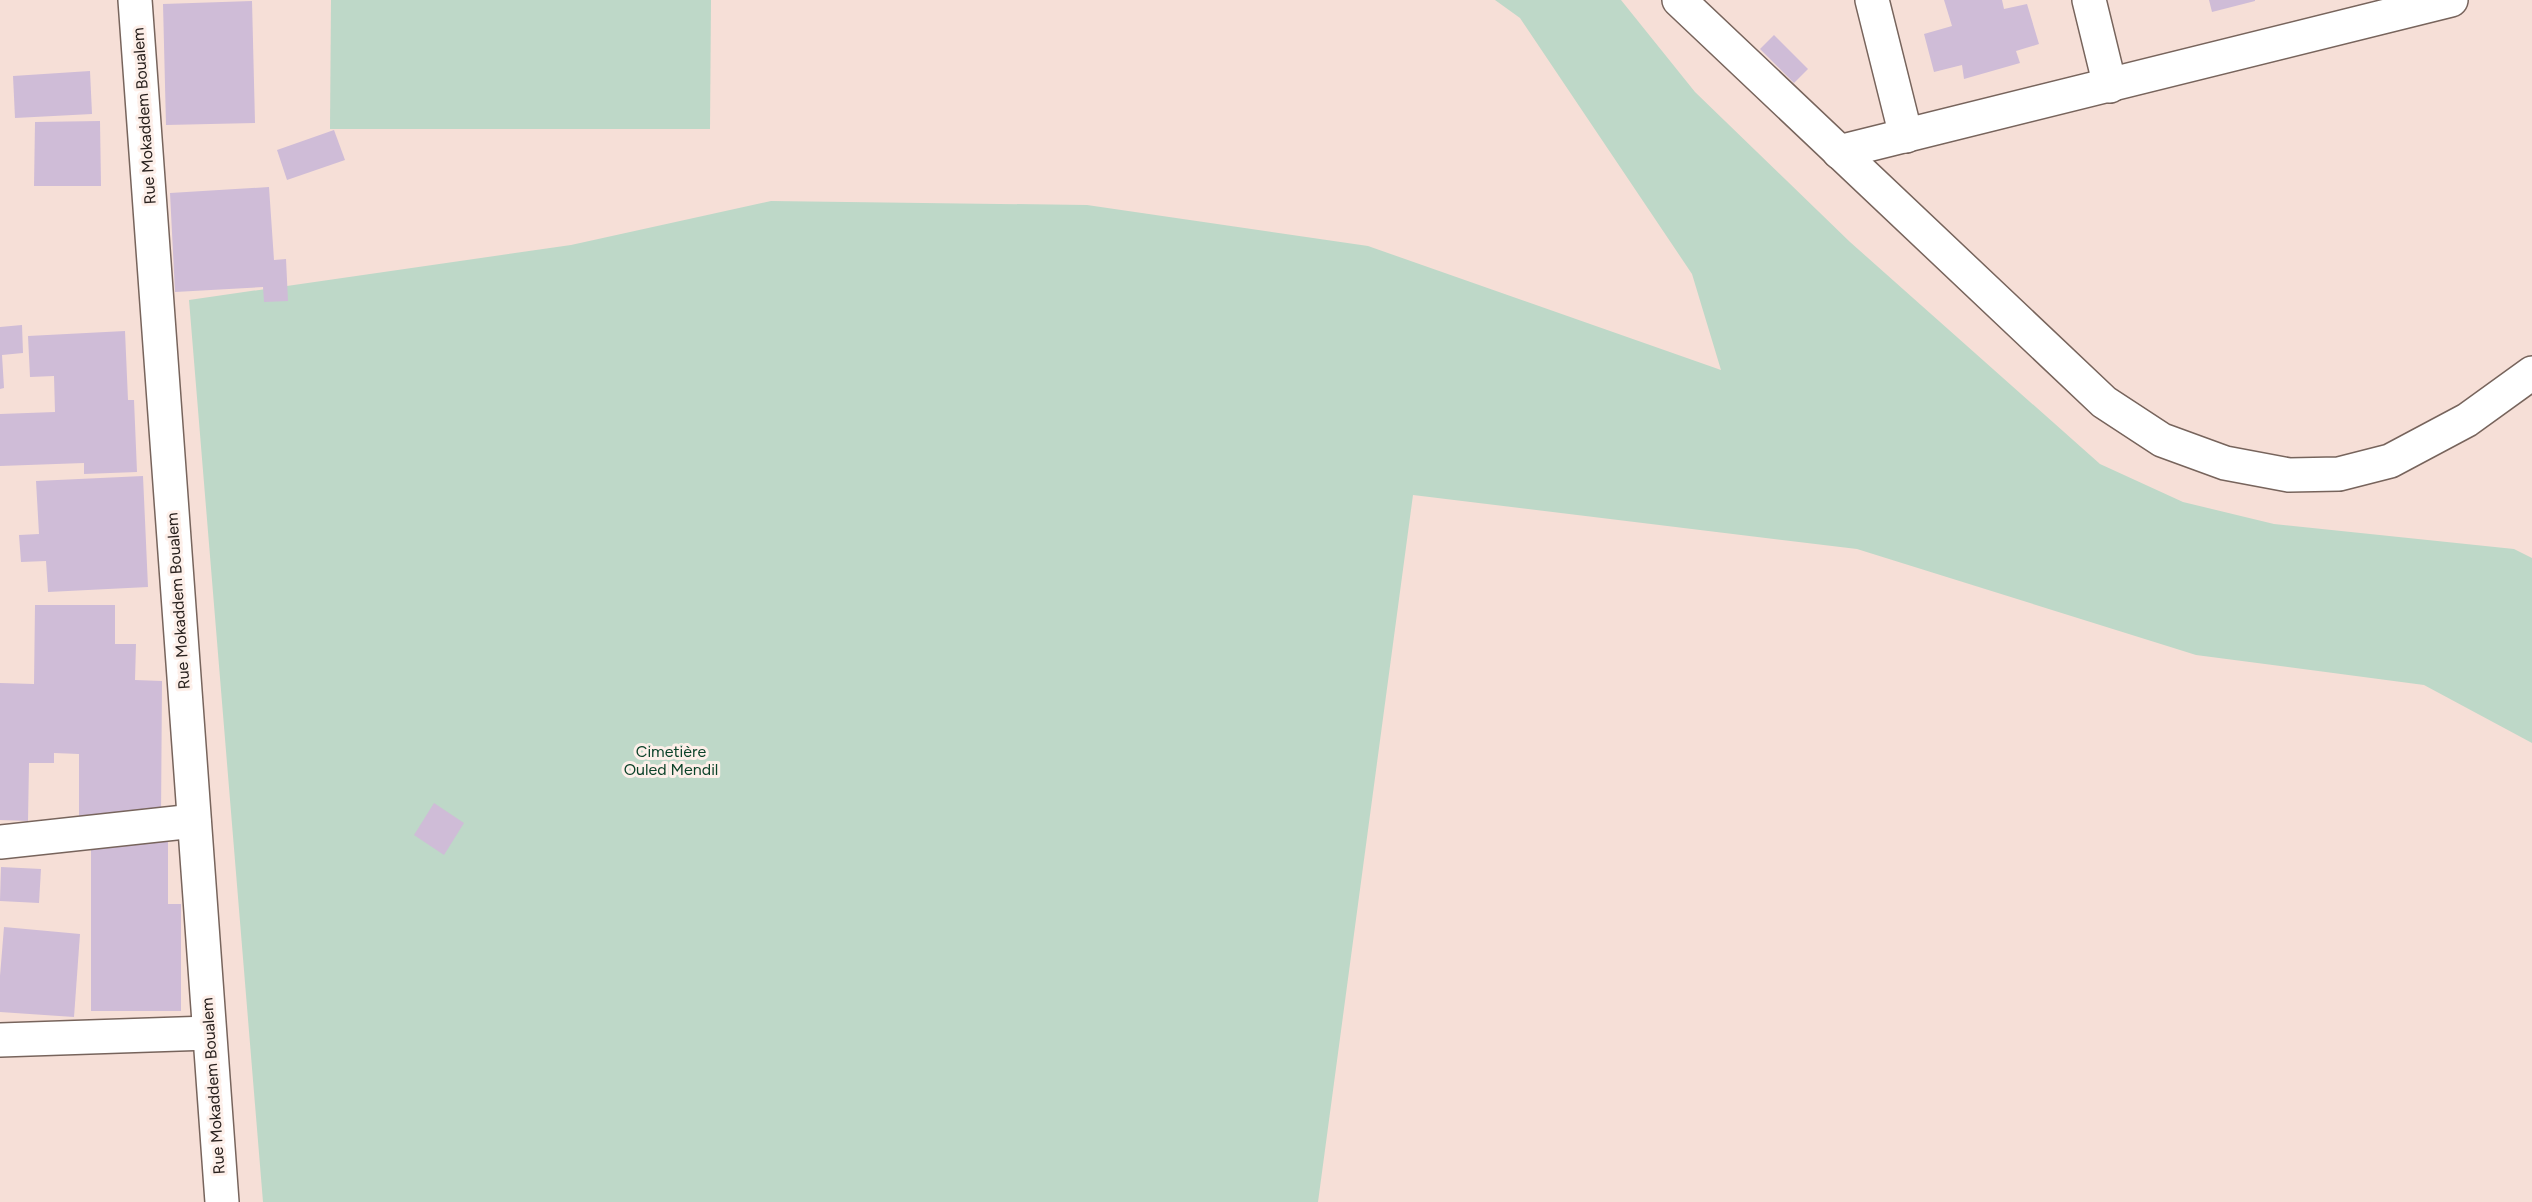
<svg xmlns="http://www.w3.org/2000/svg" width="2532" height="1202" viewBox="0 0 2532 1202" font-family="Figtree,sans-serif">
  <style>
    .green { fill: #bed8c8 }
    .building { fill: #cfbcd7 }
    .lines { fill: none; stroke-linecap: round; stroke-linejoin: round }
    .minor-casing { stroke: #77645c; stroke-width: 36 }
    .minor { stroke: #fff; stroke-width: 33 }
    .labels { text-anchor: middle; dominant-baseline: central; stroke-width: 6; stroke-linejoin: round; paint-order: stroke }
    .street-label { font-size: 16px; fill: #28201d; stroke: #fdefe9 }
    .park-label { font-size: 16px; fill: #0b4229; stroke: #fdefe9 }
  </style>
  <rect width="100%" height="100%" fill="#f6dfd7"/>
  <g class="green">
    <polygon points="331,0 711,0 710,129 330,129"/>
    <polygon points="1495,0 1621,0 1695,92 1850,242 2100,464 2183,502 2274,524 2514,549 2532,558 2532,743 2424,685 2196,655 1857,549 1413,495 1318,1202 263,1202 189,300 571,245 771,201 1087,205 1368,246 1721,370 1692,274 1520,18"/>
  </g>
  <g class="building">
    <polygon points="1944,0 2002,0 2004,9 2027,4 2039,44 2016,51 2020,63 1964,79 1962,65 1934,72 1924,34 1952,26"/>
    <polygon points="2209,0 2255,0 2255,1 2212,12"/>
    <polygon points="252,1 255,123 166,125 163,4"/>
    <polygon points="1774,35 1808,69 1794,83 1760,49"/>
    <polygon points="90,71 92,114 15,118 13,76"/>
    <polygon points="100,121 101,186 34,186 35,122"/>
    <polygon points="334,130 345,160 287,180 277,150"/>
    <polygon points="269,187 274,260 286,259 288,301 264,302 263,287 175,292 170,193"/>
    <polygon points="22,325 23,353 2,355 4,388 0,389 0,327"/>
    <polygon points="125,331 128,400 134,400 137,472 84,474 84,463 0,466 0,414 55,412 54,376 30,377 28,336"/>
    <polygon points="143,476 148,587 48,592 46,561 21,562 19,535 39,534 36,481"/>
    <polygon points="35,605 115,605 115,644 136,644 135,680 162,681 161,819 79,818 79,754 54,753 54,763 29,763 28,821 0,820 0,683 34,684"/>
    <polygon points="434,803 464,823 444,855 414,835"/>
    <polygon points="91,839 168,839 168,904 181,904 181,1011 91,1011"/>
    <polygon points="1,867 41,869 39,903 0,901"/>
    <polygon points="4,927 80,934 74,1017 0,1012 0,976"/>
  </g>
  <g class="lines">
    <g class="minor-casing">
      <g id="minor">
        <polyline points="135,0 222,1202"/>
        <polyline points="1679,0 2104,402 2162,440 2225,463 2289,475 2339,474 2390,461 2467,420 2532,373"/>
        <polyline points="1872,0 1906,136"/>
        <polyline points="2089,0 2110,86"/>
        <polyline points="1839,152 2451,0"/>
        <polyline points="0,842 194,821"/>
        <polyline points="0,1040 209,1033"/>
      </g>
    </g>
    <use href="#minor" class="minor"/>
  </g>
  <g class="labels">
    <g class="street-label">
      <text transform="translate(144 116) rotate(-94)">Rue Mokaddem Boualem</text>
      <text transform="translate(178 601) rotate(-94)">Rue Mokaddem Boualem</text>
      <text transform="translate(213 1086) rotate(-94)">Rue Mokaddem Boualem</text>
    </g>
    <g class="park-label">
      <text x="671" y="751">Cimetière<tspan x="671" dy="18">Ouled Mendil</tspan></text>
    </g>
  </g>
</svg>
